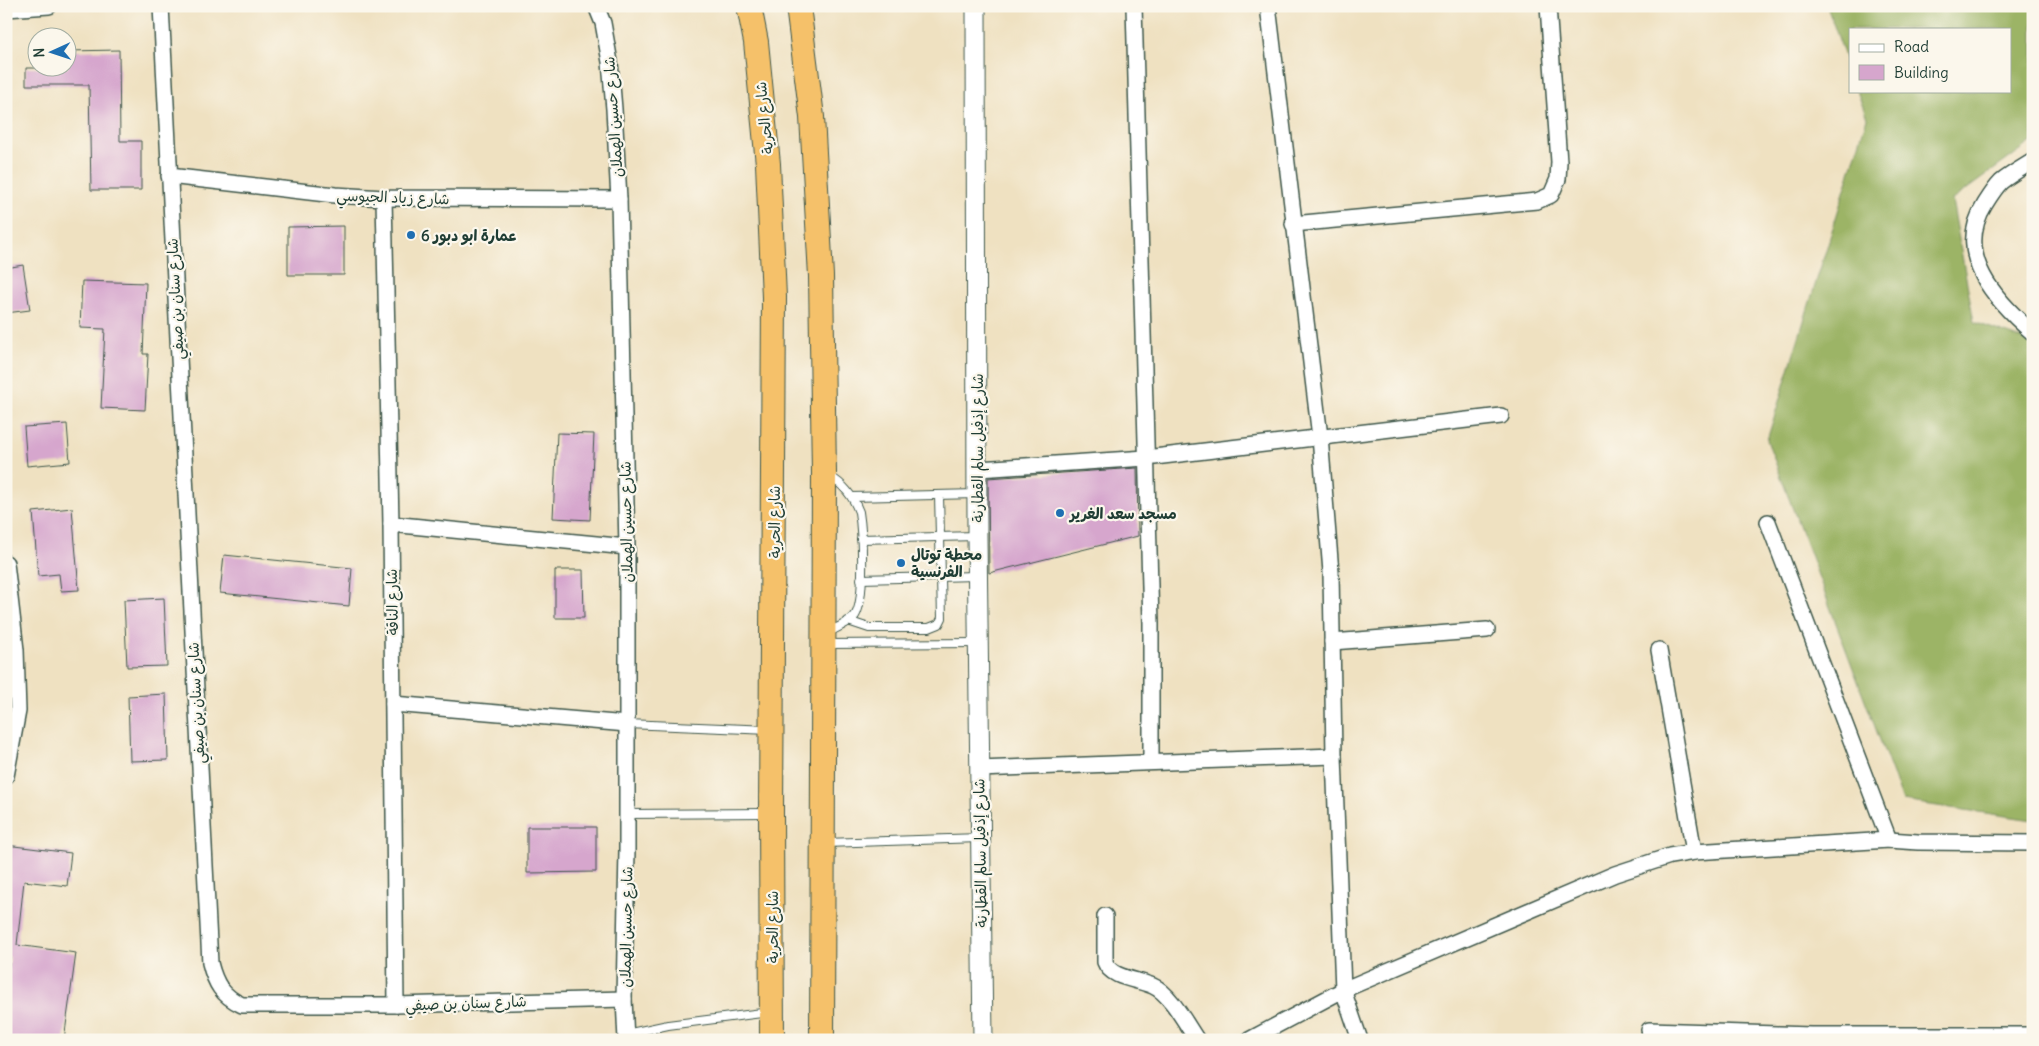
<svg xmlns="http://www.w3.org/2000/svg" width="2039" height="1046" viewBox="0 0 2039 1046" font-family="Delius,'Playpen Sans Arabic',sans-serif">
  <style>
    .forest { fill: #9cb466; stroke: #5e784d }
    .building { fill: #d6a6cd }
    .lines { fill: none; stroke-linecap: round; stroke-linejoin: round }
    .service-casing { stroke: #3e5649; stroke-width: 10 }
    .minor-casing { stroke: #3e5649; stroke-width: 18 }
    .tertiary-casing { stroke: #3e5649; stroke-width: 21 }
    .trunk-casing { stroke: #3e5649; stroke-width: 26 }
    .service { stroke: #fff; stroke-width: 8 }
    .minor { stroke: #fff; stroke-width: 15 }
    .tertiary { stroke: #fff; stroke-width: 19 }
    .trunk { stroke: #f5c16b; stroke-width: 24 }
    .poi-dot { fill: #1f6fb2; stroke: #fbf7ec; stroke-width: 2 }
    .labels { text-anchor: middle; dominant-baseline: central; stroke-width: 4.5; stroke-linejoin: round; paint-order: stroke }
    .street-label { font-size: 15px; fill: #1f3d34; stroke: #fbf7ec }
    .poi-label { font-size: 15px; font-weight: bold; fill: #1f3d34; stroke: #fbf7ec; text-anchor: start }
  </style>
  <rect width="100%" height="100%" fill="#fbf7ec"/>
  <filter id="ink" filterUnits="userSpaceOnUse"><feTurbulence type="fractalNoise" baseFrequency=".02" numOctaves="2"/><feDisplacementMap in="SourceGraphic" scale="10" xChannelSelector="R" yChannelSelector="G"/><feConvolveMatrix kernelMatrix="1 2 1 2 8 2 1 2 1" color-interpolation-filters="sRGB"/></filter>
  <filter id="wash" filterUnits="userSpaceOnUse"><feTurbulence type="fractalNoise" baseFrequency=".0096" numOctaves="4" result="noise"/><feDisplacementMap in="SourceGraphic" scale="20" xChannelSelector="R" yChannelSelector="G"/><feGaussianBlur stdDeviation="1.12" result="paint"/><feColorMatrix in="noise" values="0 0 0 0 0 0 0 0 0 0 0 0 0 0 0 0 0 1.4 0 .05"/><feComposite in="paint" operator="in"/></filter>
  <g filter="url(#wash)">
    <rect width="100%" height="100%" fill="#efe1c1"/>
    <polygon class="forest" points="1827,6 2033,6 2033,141 1952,200 1974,322 2033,343 2033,820 1903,801 1767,440 1867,118 1857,91 2010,91 2010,29 1850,29 1850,71"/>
    <g id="blocks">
      <g class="building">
        <polygon points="119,50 120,141 141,141 141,190 91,190 89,85 26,85 26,68 68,68 68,51"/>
        <polygon points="344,226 344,275 288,275 288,227"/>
        <polygon points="23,265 30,310 6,313 6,268"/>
        <polygon points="82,281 146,283 143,354 148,354 145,410 101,408 105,329 80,328"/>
        <polygon points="67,424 70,462 27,466 24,427"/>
        <polygon points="557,433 594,434 590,520 553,518"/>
        <polygon points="1137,468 1138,536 989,573 988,478"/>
        <polygon points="72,508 79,590 61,591 59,574 38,576 33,512"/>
        <polygon points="224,555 352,568 349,606 220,593"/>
        <polygon points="555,570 583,570 584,618 555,618"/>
        <polygon points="164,598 167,666 127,667 124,600"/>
        <polygon points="166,694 168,760 130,761 128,696"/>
        <polygon points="527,827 596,827 596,872 527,873"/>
        <polygon points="6,845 71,853 67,886 24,881 17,945 76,953 64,1040 6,1040 6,985 10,957 6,957"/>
      </g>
    </g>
  </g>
  <g filter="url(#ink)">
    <use href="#blocks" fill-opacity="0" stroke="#3e5649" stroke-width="1"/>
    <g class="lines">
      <g class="service-casing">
        <g id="service">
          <polyline points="852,497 977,494"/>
          <polyline points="861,539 976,536"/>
          <polyline points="861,579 976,576"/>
          <polyline points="848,621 869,628 929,628 939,624 942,618 939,495"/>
          <path d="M 827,633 C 836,628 847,624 854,617 C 866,604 862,531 859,512 C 853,496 843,484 829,476"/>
          <polyline points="826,644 978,643"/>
          <polyline points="627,724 770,730"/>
          <polyline points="627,814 769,813"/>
          <polyline points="825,843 980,838"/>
          <polyline points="626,1034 668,1025 770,1012"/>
        </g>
      </g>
      <g class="minor-casing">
        <g id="minor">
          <path d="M 161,6 L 210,963 C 215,983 222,996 242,1005 L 396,1005 L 624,999"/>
          <polyline points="596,6 603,23 610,62 614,109 619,199 627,547 627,850 624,999 626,1040"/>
          <polyline points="1134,6 1151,623 1151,762"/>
          <polyline points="1268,6 1320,437 1331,572 1334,756 1343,990 1360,1040"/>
          <polyline points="6,9 49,6"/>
          <path d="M 2033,161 C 2022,168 2011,174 2001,182 C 1995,188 1990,196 1985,204 C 1953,255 1995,300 2033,333"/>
          <polyline points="169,176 335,195 384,198 619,199"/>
          <polyline points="384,198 391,524 396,1005"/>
          <polyline points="1293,224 1537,201 1551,195 1558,179 1559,162 1548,6"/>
          <polyline points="978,469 1146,458 1501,416"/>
          <polyline points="1768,522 1889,840"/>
          <polyline points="391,524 627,547"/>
          <polyline points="6,563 16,650 18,711 6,776"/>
          <polyline points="1332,642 1487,630"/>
          <polyline points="1659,650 1694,852"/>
          <polyline points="393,704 627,724"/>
          <polyline points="979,769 1334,756"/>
          <path d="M 1105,916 L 1105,962 C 1111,979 1139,979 1153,986 C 1170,993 1186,1024 1197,1040"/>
          <polyline points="1649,1030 1811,1035 2033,1035"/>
          <polyline points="1249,1040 1343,990 1615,874 1670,856 1694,852 1889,840 1918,842 2033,843"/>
        </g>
      </g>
      <g class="tertiary-casing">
        <polyline id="tertiary" points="976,6 977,536 983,1040"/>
      </g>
      <g class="trunk-casing">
        <g id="trunk">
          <polyline points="749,6 756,42 768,164 774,297 771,813 772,1040"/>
          <polyline points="798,6 812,117 821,276 824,473 822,1040"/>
        </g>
      </g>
      <use href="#service" class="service"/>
      <use href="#minor" class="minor"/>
      <use href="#tertiary" class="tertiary"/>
      <use href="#trunk" class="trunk"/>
    </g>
  </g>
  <g class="poi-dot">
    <circle cx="411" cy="235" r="5"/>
    <circle cx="1060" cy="513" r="5"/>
    <circle cx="901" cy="563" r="5"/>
  </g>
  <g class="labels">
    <g class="street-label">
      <text transform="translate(613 117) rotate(-94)">شارع حسين الهملان</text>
      <text transform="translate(764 118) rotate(-96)">شارع الحرية</text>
      <text transform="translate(393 197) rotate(2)">شارع زياد الجيوسي</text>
      <text transform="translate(175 299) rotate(-93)">شارع سنان بن صيفي</text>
      <text transform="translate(977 448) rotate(-90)">شارع إذفيل سالم القطارنة</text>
      <text transform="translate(626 522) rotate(-91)">شارع حسين الهملان</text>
      <text transform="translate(774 522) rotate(-90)">شارع الحرية</text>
      <text transform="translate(392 602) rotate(-91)">شارع الناقة</text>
      <text transform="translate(196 703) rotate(-93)">شارع سنان بن صيفي</text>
      <text transform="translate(980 853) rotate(-91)">شارع إذفيل سالم القطارنة</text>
      <text transform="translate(626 927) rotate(-89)">شارع حسين الهملان</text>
      <text transform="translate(772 927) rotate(-90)">شارع الحرية</text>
      <text transform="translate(466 1003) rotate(-2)">شارع سنان بن صيفي</text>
    </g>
    <g class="poi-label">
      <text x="421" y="235">عمارة ابو دبور 6</text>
      <text x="1070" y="513">مسجد سعد الغرير</text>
      <text x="911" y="554">محطة توتال<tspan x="911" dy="17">الفرنسية</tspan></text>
    </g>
  </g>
  <rect width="2039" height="1046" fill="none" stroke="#fbf7ec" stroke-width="25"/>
  <rect x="1849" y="28" width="162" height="65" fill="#fbf7ec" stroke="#a3ada2"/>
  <rect x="1859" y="44" width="25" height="8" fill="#ffffff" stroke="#a3ada2"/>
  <text x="1894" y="52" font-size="15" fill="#1f3d34">Road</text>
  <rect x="1859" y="65" width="25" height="15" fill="#d6a6cd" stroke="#a3ada2"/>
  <text x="1894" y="78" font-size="15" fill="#1f3d34">Building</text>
  <g transform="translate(52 52) rotate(267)"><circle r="24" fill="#fbf7ec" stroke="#a3ada2"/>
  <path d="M0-4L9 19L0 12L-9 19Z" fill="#1f6fb2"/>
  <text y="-8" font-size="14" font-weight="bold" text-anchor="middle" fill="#1f3d34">N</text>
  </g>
</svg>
